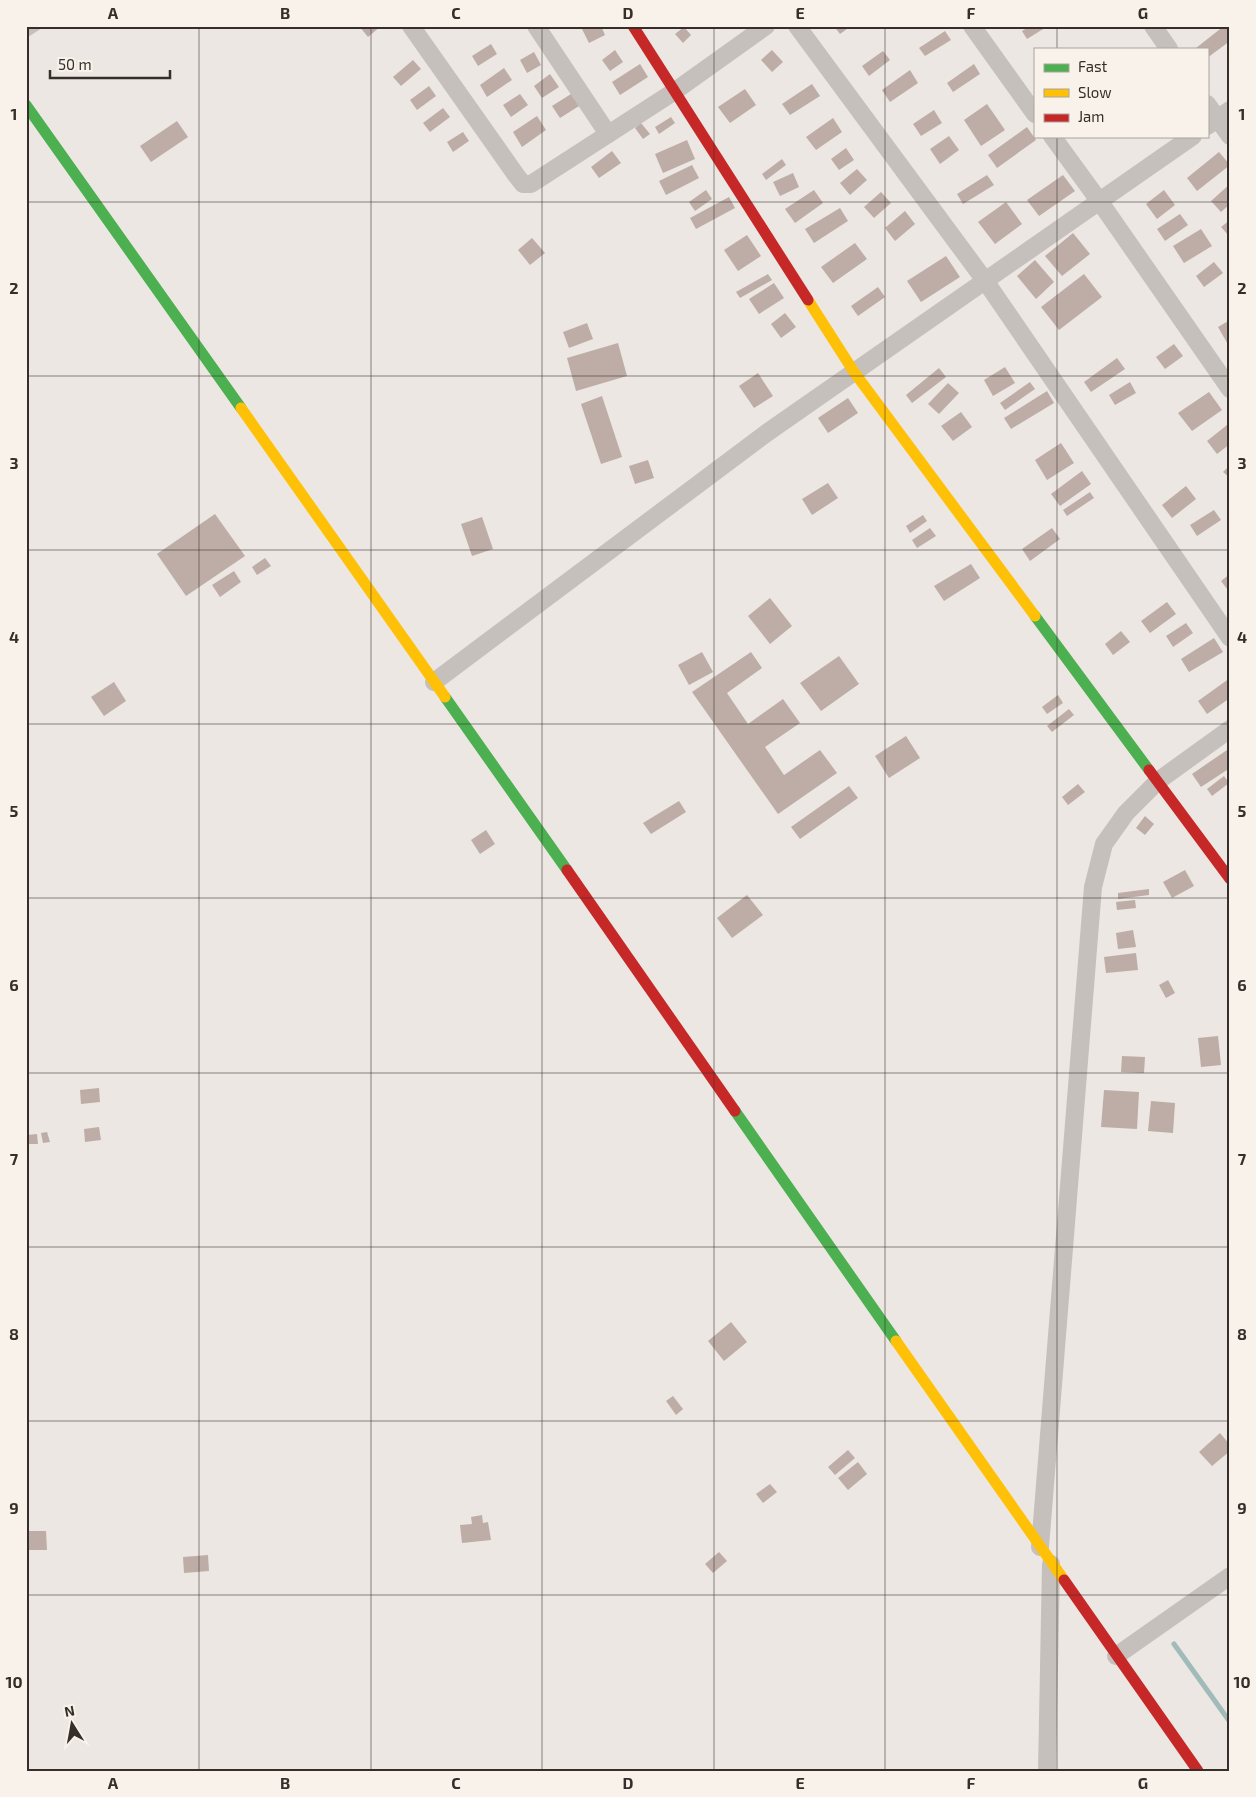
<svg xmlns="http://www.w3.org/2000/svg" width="1256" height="1797" viewBox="0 0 1256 1797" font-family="'Exo 2',sans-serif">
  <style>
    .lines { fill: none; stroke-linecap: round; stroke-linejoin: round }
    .stream { stroke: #a1baba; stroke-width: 5 }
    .building { fill: #bdada6 }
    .lane { stroke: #c5c0bb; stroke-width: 9 }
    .street { stroke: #c5c0bb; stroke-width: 18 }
    .fast { stroke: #4caf50; stroke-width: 11 }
    .slow { stroke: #ffc107; stroke-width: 11 }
    .jam { stroke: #c62828; stroke-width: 11 }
    .grid { fill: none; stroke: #352e2a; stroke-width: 1; stroke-opacity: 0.55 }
    .neatline { fill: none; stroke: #352e2a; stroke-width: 2 }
    .grid-label { font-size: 16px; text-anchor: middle; font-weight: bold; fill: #352e2a }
  </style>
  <rect width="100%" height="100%" fill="#ece7e2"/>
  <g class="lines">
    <polyline class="stream" points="1174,1644 1230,1722"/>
  </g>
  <g class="building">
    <polygon points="359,26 381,26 368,37"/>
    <polygon points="588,26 601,26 605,35 589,43 582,29"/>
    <polygon points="834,26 851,26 840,34"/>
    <polygon points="1030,26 1048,26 1027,39 1022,31"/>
    <polygon points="1224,26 1230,26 1230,41 1207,58 1207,49 1196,48"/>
    <polygon points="684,27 691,35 683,43 675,34"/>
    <polygon points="945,31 951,40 925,56 919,48"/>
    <polygon points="491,44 497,54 478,66 472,56"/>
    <polygon points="615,50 623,62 610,71 602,60"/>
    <polygon points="772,50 783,62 772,72 761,60"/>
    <polygon points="883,51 890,60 869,76 862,66"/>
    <polygon points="534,52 541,65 527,73 520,60"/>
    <polygon points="413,60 421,69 401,86 393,77"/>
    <polygon points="640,64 648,77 620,95 612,82"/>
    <polygon points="974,64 980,74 953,92 947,83"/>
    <polygon points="504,68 512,80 487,97 480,85"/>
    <polygon points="910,70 918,83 890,102 882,90"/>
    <polygon points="550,74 559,87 542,98 534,86"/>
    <polygon points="812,84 820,96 790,115 782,104"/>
    <polygon points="429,86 436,96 417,110 410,100"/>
    <polygon points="745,89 756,105 730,123 718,107"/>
    <polygon points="520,94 528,105 511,117 503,105"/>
    <polygon points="571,94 579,106 560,118 552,106"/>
    <polygon points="987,104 1005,130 981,146 964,120"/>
    <polygon points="443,108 450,117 430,132 423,123"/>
    <polygon points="934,110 942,123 921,136 913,124"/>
    <polygon points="537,116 546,130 522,147 513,132"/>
    <polygon points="671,117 675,123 659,134 655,127"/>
    <polygon points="833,118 842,132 816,150 806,137"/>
    <polygon points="177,121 188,137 151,162 140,146"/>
    <polygon points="641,123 650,134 643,139 635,128"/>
    <polygon points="1027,127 1036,140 997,168 988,155"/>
    <polygon points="463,132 469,141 453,152 447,142"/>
    <polygon points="949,136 959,150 940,164 930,149"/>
    <polygon points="687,140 695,159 663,173 655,154"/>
    <polygon points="846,148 854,160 839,170 831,159"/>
    <polygon points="612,151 621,163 599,178 591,167"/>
    <polygon points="1219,152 1230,165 1197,191 1187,178"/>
    <polygon points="782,159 786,165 766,180 762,174"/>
    <polygon points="692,165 699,178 666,195 659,181"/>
    <polygon points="857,169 867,180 850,195 840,183"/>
    <polygon points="793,173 799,187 780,196 773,182"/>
    <polygon points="987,175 994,185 963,204 957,194"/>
    <polygon points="1063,175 1075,191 1039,216 1027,200"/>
    <polygon points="1230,184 1230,204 1221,212 1211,201"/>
    <polygon points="706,190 712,199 695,211 689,202"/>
    <polygon points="814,190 823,203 795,223 785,209"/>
    <polygon points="1164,190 1175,205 1157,219 1146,204"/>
    <polygon points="881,192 891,203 874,218 864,207"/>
    <polygon points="729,197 735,208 696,229 690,218"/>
    <polygon points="1006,202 1022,224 995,244 978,222"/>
    <polygon points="840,208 848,221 814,243 805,229"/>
    <polygon points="905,211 915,224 895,241 885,228"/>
    <polygon points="1180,214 1188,225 1165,241 1157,229"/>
    <polygon points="1230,220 1230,237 1221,227"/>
    <polygon points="1201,229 1212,246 1184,263 1173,246"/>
    <polygon points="1073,233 1090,254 1062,276 1045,256"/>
    <polygon points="747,235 761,256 738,271 724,250"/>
    <polygon points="532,238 545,253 530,265 518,250"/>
    <polygon points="855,243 867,259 833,283 821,267"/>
    <polygon points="946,256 960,277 921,302 907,281"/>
    <polygon points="1035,260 1054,282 1036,299 1017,276"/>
    <polygon points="1214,262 1223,273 1204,287 1196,276"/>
    <polygon points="768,274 772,280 740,298 736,292"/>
    <polygon points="1084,274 1102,297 1059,330 1041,307"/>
    <polygon points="774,283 784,298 759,314 749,299"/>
    <polygon points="878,287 885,297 858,316 851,306"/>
    <polygon points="785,313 796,327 781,338 771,324"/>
    <polygon points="1230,320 1230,348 1218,327"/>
    <polygon points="587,323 593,339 569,348 563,332"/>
    <polygon points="618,343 627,376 576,391 567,358"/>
    <polygon points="1174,344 1183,356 1165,369 1156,357"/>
    <polygon points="1117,358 1125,369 1091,392 1084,382"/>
    <polygon points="1005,367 1015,383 993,396 984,380"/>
    <polygon points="939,368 946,377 912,403 906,395"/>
    <polygon points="758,373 773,396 754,408 739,386"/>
    <polygon points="1030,382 1035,389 1005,410 1000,403"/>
    <polygon points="1130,382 1136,393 1115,405 1109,395"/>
    <polygon points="948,383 959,393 939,414 928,404"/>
    <polygon points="1047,391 1054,403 1011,429 1004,418"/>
    <polygon points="1209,392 1222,410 1192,431 1178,413"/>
    <polygon points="602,396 622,457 601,464 581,404"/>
    <polygon points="848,398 858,413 828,433 818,418"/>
    <polygon points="961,412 972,427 953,441 941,426"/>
    <polygon points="1227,425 1230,429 1230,444 1217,454 1207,441"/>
    <polygon points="1061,443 1074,463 1047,480 1035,460"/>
    <polygon points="648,460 654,478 635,484 629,466"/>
    <polygon points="1230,465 1230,478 1223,472"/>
    <polygon points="1082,471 1091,484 1060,506 1051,494"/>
    <polygon points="828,483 838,498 812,515 802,499"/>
    <polygon points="1186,486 1196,499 1172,518 1162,505"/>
    <polygon points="1090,492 1094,498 1067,516 1063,510"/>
    <polygon points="1214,510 1221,520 1197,536 1190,525"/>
    <polygon points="215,514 245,556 186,596 157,554"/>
    <polygon points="923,515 927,521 910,533 906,526"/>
    <polygon points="482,517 493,549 472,556 461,524"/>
    <polygon points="930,528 936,536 917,548 912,540"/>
    <polygon points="1052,528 1060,539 1030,561 1022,549"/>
    <polygon points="265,558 271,566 257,575 252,567"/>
    <polygon points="971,564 980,578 944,601 934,586"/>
    <polygon points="234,571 241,582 220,597 212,585"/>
    <polygon points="1230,574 1230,593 1221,581"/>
    <polygon points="770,598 792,626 770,644 748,616"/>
    <polygon points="1167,602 1176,614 1150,633 1141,621"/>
    <polygon points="1186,623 1193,633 1173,647 1166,636"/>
    <polygon points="1121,631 1130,642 1113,655 1105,644"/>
    <polygon points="1214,638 1223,652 1189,672 1181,659"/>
    <polygon points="702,652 713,672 689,685 678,665"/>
    <polygon points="751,652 762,668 727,693 748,724 783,699 800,723 765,747 784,775 820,750 837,773 778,814 692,692"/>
    <polygon points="839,656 859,684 821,711 800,683"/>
    <polygon points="1230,678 1230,698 1207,714 1198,701"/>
    <polygon points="114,682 126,701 104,716 91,697"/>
    <polygon points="1058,695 1063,703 1047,714 1042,707"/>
    <polygon points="1069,709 1074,715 1052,732 1047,726"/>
    <polygon points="906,736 920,758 889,778 875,756"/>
    <polygon points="1227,750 1230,755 1230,768 1201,787 1192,774"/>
    <polygon points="1224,776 1229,783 1212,796 1207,789"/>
    <polygon points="1078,784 1085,792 1068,805 1062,797"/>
    <polygon points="849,786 858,798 800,839 791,827"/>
    <polygon points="679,801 686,812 651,834 643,823"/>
    <polygon points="1145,816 1154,824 1145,835 1136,828"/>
    <polygon points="486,830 495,844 480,854 471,840"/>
    <polygon points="1185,870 1194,886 1172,898 1163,882"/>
    <polygon points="1149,889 1149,895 1118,899 1118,893"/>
    <polygon points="747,895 763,915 732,938 717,918"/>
    <polygon points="1135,900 1136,908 1117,910 1116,902"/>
    <polygon points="1133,930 1136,947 1118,949 1116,933"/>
    <polygon points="1136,953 1138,970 1106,973 1104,957"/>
    <polygon points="1168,980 1175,993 1166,998 1159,985"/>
    <polygon points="1218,1036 1221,1065 1201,1067 1198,1038"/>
    <polygon points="1122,1056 1145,1057 1144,1073 1121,1072"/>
    <polygon points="99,1088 100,1102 81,1104 80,1090"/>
    <polygon points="1104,1090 1139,1092 1137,1129 1101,1127"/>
    <polygon points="1151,1101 1175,1103 1173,1133 1148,1131"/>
    <polygon points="99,1127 101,1140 85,1142 84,1129"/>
    <polygon points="47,1132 50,1142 43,1143 41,1133"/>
    <polygon points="37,1134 38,1144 27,1144 27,1135"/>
    <polygon points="731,1322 747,1342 724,1361 708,1341"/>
    <polygon points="673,1396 683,1409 676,1415 666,1401"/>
    <polygon points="1220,1433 1230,1445 1230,1451 1212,1466 1199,1452"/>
    <polygon points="848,1450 855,1458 835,1475 828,1467"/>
    <polygon points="858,1462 867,1474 848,1490 838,1478"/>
    <polygon points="770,1484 777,1492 763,1503 756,1494"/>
    <polygon points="482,1515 483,1523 488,1522 491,1540 462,1543 460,1525 472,1524 471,1517"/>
    <polygon points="26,1531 46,1531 47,1550 26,1550"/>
    <polygon points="719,1552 727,1561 713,1573 705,1564"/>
    <polygon points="208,1555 209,1571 184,1573 183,1557"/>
  </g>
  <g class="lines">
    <polyline class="lane" points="26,33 37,26"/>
    <g class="street">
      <polyline points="411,26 516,175 523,184 531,184 675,91 766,26"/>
      <polyline points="536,26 608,134"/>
      <polyline points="797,26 986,282 1230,638"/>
      <polyline points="972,26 1035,114"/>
      <polyline points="1153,26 1169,49"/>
      <polyline points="1207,104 1230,136"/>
      <polyline points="1207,126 1230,110"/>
      <polyline points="1052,136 1100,202 1230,389"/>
      <polyline points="434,682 768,432 1193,136"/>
      <polyline points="1040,1547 1093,887 1104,844 1126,813 1158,781 1230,729"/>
      <polyline points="1116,1656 1230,1576"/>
      <polyline points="1047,1771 1051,1564"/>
    </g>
    <g class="fast">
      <polyline points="26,105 241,408"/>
      <polyline points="1035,616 1149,770"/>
      <polyline points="445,697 567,870"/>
      <polyline points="735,1111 896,1341"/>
    </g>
    <g class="slow">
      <polyline points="808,300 854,372 1035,616"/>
      <polyline points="241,408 445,697"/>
      <polyline points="896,1341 1064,1580"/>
    </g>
    <g class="jam">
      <polyline points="633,26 808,300"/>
      <polyline points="1149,770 1230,879"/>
      <polyline points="567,870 735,1111"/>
      <polyline points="1064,1580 1198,1771"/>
    </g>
  </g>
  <path class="grid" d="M 199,26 L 199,1771M 371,26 L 371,1771M 542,26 L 542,1771M 714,26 L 714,1771M 885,26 L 885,1771M 1057,26 L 1057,49M 1057,136 L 1057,1771M 26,202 L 1230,202M 26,376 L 1230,376M 26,550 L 1230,550M 26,724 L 1230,724M 26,898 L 1230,898M 26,1073 L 1230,1073M 26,1247 L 1230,1247M 26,1421 L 1230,1421M 26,1595 L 1230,1595"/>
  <rect width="1256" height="1797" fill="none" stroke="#f8f2ea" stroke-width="55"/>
  <rect x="1034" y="48" width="175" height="90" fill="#f8f2ea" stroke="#aaa49d"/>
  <rect x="1044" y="64" width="25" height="8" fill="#4caf50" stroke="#aaa49d"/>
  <text x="1078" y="72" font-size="15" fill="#352e2a">Fast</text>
  <rect x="1044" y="89" width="25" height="8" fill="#ffc107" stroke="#aaa49d"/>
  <text x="1078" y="98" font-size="15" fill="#352e2a">Slow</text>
  <rect x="1044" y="114" width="25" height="8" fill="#c62828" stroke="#aaa49d"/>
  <text x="1078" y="122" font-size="15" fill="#352e2a">Jam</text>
  <g transform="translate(72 1724) rotate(349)" stroke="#f8f2ea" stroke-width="4" paint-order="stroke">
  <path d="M0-4L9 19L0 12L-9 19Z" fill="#352e2a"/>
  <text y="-8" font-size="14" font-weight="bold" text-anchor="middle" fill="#352e2a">N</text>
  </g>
  <path d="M50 70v8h120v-8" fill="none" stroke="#352e2a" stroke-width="2.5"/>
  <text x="58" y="70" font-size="15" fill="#352e2a" stroke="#f8f2ea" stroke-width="4" paint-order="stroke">50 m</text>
  <rect x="28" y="28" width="1200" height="1742" class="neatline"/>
  <g class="grid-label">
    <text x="113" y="19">A</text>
    <text x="285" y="19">B</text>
    <text x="456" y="19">C</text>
    <text x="628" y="19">D</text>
    <text x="800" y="19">E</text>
    <text x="971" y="19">F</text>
    <text x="1143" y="19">G</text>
    <text x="14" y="120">1</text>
    <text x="1242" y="120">1</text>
    <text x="14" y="294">2</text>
    <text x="1242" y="294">2</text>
    <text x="14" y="469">3</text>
    <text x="1242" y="469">3</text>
    <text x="14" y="643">4</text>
    <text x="1242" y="643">4</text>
    <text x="14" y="817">5</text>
    <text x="1242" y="817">5</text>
    <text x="14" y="991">6</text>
    <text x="1242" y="991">6</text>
    <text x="14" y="1165">7</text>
    <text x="1242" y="1165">7</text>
    <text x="14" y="1340">8</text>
    <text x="1242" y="1340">8</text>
    <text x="14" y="1514">9</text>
    <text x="1242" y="1514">9</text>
    <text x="14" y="1688">10</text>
    <text x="1242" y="1688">10</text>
    <text x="113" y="1789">A</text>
    <text x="285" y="1789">B</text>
    <text x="456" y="1789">C</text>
    <text x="628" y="1789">D</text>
    <text x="800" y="1789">E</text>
    <text x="971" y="1789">F</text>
    <text x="1143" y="1789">G</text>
  </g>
</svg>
